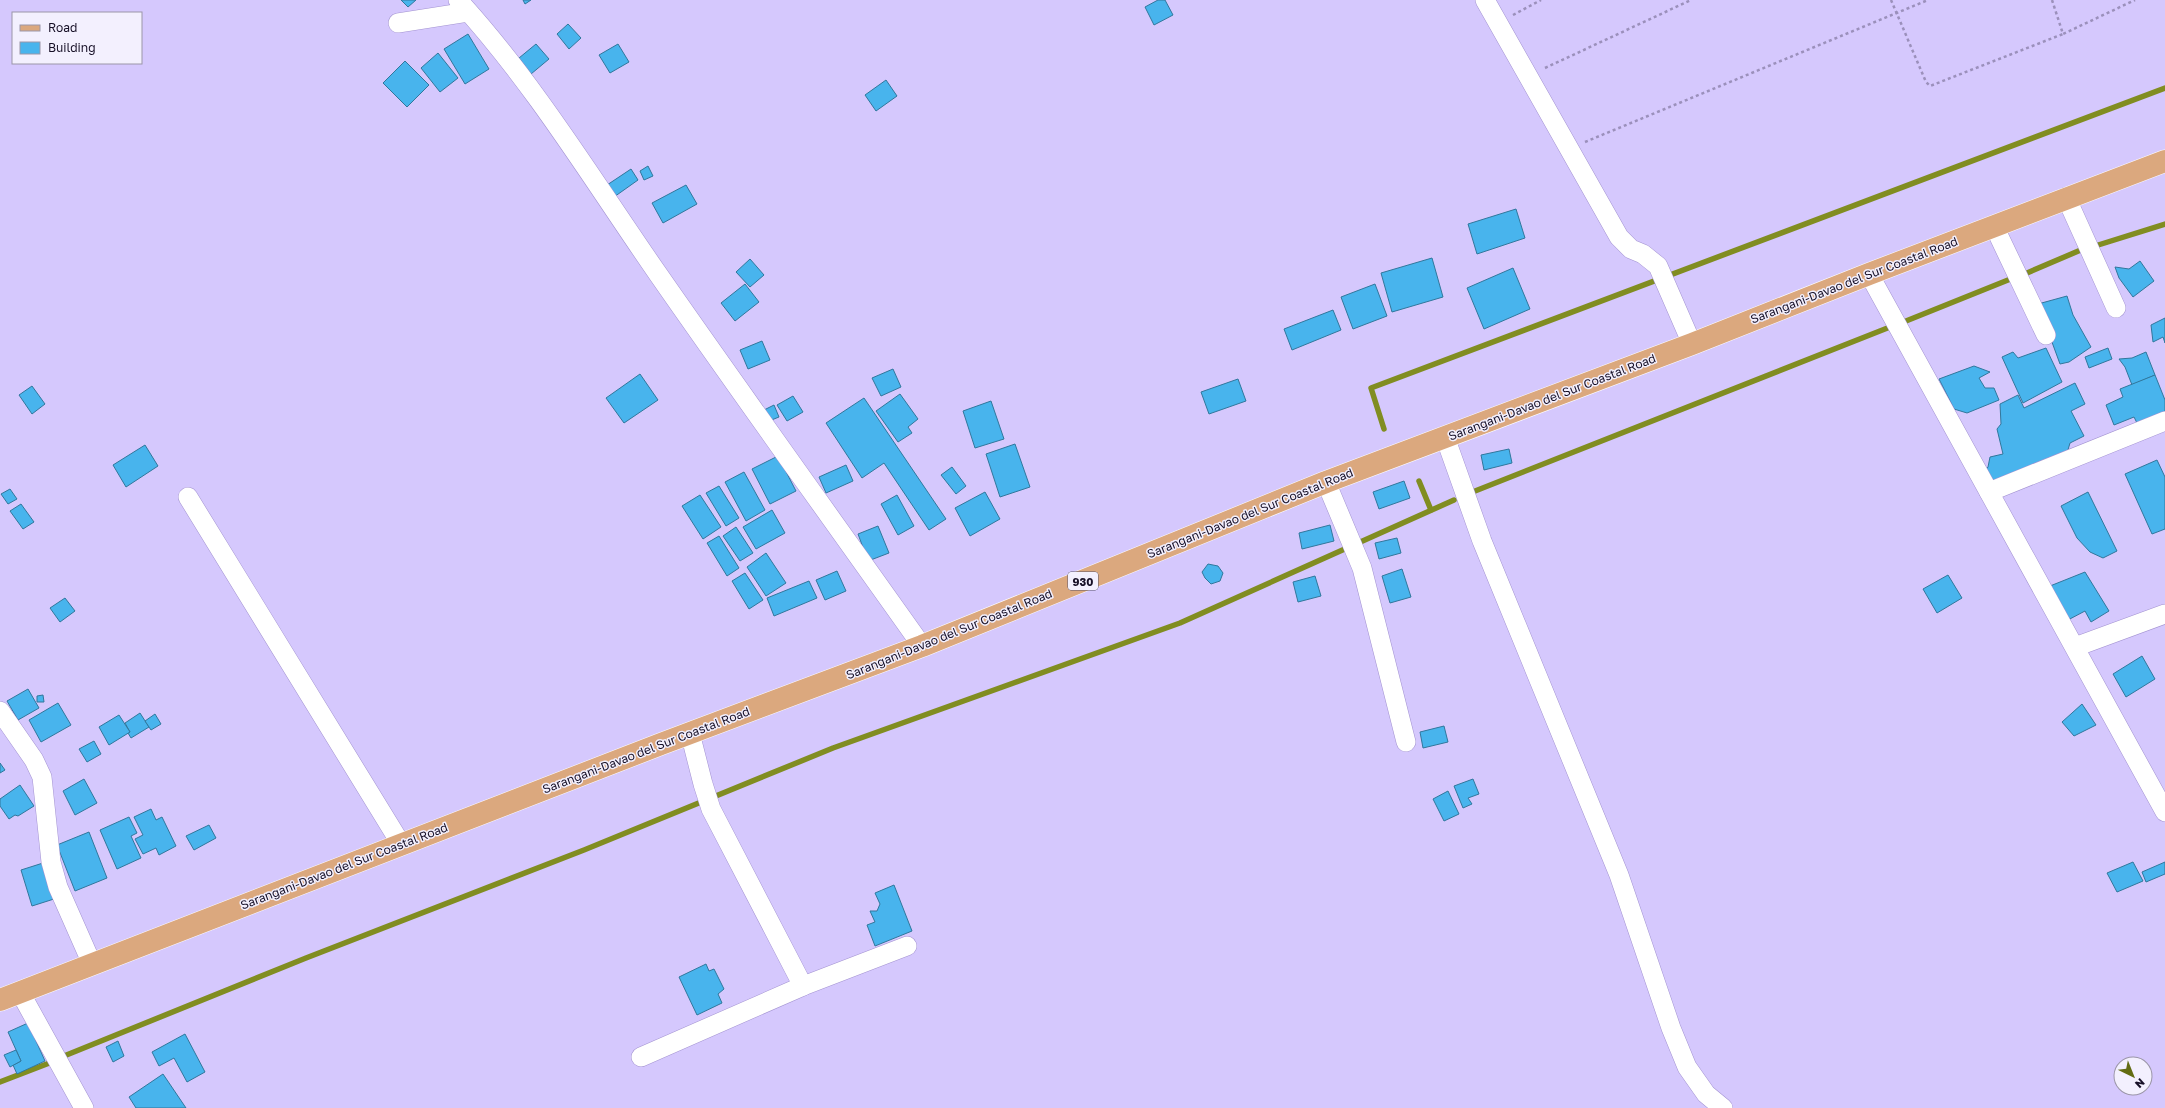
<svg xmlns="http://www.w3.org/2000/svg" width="2165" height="1108" viewBox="0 0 2165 1108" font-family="'Golos Text',sans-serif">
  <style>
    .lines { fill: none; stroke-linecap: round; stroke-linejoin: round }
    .stream { stroke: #818d21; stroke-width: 5.5 }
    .building { fill: #48b4ed; stroke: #31779c }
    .street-casing { stroke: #a393d1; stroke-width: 20 }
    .primary-casing { stroke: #fff; stroke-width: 23 }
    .path { stroke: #9b90bb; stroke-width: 2.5; stroke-dasharray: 3 3; stroke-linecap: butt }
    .street { stroke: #fff; stroke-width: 19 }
    .primary { stroke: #dba87e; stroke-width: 22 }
    .labels { text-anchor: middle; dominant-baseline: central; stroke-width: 3; stroke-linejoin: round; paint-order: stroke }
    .shield { fill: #f3f0fe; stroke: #595368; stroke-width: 1 }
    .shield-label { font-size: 11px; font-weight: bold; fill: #171027 }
    .street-label { font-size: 12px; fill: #171027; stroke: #f3f0fe }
  </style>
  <rect width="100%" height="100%" fill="#d5c8fd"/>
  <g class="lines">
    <g class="stream">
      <polyline points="2095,246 2165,224"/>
      <polyline points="2027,273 2083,249"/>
      <polyline points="1901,323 2013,278"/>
      <polyline points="1384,429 1371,388 2165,88"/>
      <polyline points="1419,481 1431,510"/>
      <polyline points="1470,493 1890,327"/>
      <polyline points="64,1056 306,958 584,850 833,748 1180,623 1454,500"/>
      <polyline points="0,1082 52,1062"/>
    </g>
  </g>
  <g class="building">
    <polygon points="401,0 416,0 408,7"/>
    <polygon points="523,0 531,0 525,4"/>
    <polygon points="1158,0 1165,0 1173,15 1154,25 1145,7"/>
    <polygon points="568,24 581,38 569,49 557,34"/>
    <polygon points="468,34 489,69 465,84 444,49"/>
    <polygon points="536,44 549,59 531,74 519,58"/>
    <polygon points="618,44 629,62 610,73 599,55"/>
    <polygon points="438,53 458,78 440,92 421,68"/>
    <polygon points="405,61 429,85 407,107 383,83"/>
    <polygon points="886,80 897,96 876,111 865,95"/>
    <polygon points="648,166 653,176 644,180 640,171"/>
    <polygon points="631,169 638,180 614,197 607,185"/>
    <polygon points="686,185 697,204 663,223 652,203"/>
    <polygon points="1516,209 1525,238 1477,254 1468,224"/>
    <polygon points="1432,258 1443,297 1392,312 1381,273"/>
    <polygon points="750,259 764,275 750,287 736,272"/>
    <polygon points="2140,261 2154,281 2133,297 2119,278 2115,267 2129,269"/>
    <polygon points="1513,268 1530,309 1484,329 1467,288"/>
    <polygon points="745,284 759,302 735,321 721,303"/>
    <polygon points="1375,284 1387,316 1353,329 1341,297"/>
    <polygon points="2067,296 2073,315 2091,347 2069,362 2060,364 2038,304"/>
    <polygon points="1333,310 1341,330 1292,350 1284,329"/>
    <polygon points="2165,318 2165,343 2163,337 2153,342 2151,325"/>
    <polygon points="762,341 770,360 748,369 740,350"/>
    <polygon points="2046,348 2062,382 2023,403 2002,357 2013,352 2018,358"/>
    <polygon points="2108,348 2112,359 2089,368 2085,357"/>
    <polygon points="2146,352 2155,375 2132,385 2125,367 2119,359 2132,358"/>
    <polygon points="1974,366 1990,372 1979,378 1985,388 1994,388 1999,400 1967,413 1954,409 1939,379"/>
    <polygon points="893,369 901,387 881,396 872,378"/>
    <polygon points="640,374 658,400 624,423 606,398"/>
    <polygon points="2155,375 2165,400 2165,416 2139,427 2134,417 2114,425 2106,405 2123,397 2120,389"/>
    <polygon points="1238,379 1246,401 1209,414 1201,392"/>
    <polygon points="2075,383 2085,404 2071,411 2084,436 2070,443 2065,460 1994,482 1983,473 1988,467 1990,457 2003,454 1997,429 2001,424 2000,404 2018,395 2024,408"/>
    <polygon points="32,386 45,404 32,414 19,395"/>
    <polygon points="900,394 918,419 908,427 912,433 898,442 876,411"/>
    <polygon points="793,396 803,412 787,421 777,405"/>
    <polygon points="864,398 946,519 929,530 884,463 862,478 826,423"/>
    <polygon points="991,401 1004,439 975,448 963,411"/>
    <polygon points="774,405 779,417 769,421 764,410"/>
    <polygon points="1015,444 1030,487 1000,497 986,454"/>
    <polygon points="145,445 158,466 126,487 113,465"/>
    <polygon points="1509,449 1512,463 1484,470 1481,455"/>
    <polygon points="778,456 796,491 770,504 752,469"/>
    <polygon points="2157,460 2165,477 2165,529 2152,534 2125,474"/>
    <polygon points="846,465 853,481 826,493 819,477"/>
    <polygon points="952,467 966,486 956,494 941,475"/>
    <polygon points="744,472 765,510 746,521 725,482"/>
    <polygon points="1404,481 1410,498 1379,509 1373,492"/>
    <polygon points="719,486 739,518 726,526 706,493"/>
    <polygon points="10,489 17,499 8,504 1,494"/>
    <polygon points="985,492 1000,519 970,536 955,508"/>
    <polygon points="2088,492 2117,551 2103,558 2090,552 2077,538 2061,506"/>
    <polygon points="700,495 721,527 703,539 682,506"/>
    <polygon points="897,495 914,526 898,535 881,504"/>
    <polygon points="21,504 34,522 23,529 10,511"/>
    <polygon points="772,510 785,533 756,549 743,527"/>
    <polygon points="1330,525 1334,541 1302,549 1299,533"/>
    <polygon points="878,526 889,553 868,561 858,534"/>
    <polygon points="736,527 753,553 740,561 723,536"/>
    <polygon points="719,536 739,568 727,576 707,543"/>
    <polygon points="1397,538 1401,553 1379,559 1375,543"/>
    <polygon points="766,553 786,583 766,596 747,567"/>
    <polygon points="1208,564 1218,566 1223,573 1220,581 1211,584 1205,578 1202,572"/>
    <polygon points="1402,569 1411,597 1390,603 1382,576"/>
    <polygon points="837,571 846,591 825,600 816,580"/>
    <polygon points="2085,572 2109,611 2091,622 2085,611 2066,621 2050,586"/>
    <polygon points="745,573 763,600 749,609 732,581"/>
    <polygon points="1948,575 1962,598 1937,613 1923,589"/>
    <polygon points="1315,576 1321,596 1298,602 1293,582"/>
    <polygon points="809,581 817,598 774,616 767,598"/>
    <polygon points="65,598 75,611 60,622 50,608"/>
    <polygon points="2142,656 2155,679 2126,697 2113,674"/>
    <polygon points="28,689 39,708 18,720 7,701"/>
    <polygon points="43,695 44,702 37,702 37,696"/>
    <polygon points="58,703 71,725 41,742 29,720"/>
    <polygon points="2082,704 2096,725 2074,736 2062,722"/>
    <polygon points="140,713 149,727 131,738 128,733 130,732 125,723"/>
    <polygon points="155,714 161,724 151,730 145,721"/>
    <polygon points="119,715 130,732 109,745 99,727"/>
    <polygon points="1444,726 1448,742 1423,748 1420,732"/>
    <polygon points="94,741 101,754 87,762 79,749"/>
    <polygon points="0,763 5,770 0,773"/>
    <polygon points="84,779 97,803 75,815 63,791"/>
    <polygon points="1473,779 1479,794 1468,798 1472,804 1463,808 1454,786"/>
    <polygon points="20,785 34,806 18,816 15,815 9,819 0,806 0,799"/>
    <polygon points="1448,791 1459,814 1444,821 1433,799"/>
    <polygon points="151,809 156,820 162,817 176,846 159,855 156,848 143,854 135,839 143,835 134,817"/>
    <polygon points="129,817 137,833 131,836 141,858 117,869 100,830"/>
    <polygon points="209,825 216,838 194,850 186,836"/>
    <polygon points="89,832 107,878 75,891 57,845"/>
    <polygon points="2133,862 2143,881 2117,892 2107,873"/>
    <polygon points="2165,862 2165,874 2146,882 2142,872"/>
    <polygon points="43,863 54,899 32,906 21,870"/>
    <polygon points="894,885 912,931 875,946 867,925 875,922 870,911 877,911 880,904 875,893"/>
    <polygon points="706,964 709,971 714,969 724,989 718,994 722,1003 697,1015 679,977"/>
    <polygon points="28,1023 45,1061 17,1074 13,1065 21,1061 8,1032"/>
    <polygon points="185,1034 205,1072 187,1082 174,1058 159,1066 152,1052"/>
    <polygon points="118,1041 124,1056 113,1062 106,1047"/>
    <polygon points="16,1050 21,1061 10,1067 4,1055"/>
    <polygon points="163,1074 186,1108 136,1108 129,1097"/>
  </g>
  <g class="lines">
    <g class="street-casing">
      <g id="street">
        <path d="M 458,0 C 534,83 594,182 658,274 C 745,399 834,522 922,646"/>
        <polyline points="1485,0 1619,237 1631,249 1643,254 1658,266 1692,344"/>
        <polyline points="398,23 468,12"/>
        <polyline points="2066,197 2116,308"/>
        <polyline points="1994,226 2046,335"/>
        <polyline points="1869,274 2165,812"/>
        <polyline points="1445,437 1482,541 1619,875 1671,1028 1687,1067 1706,1094 1723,1108"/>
        <polyline points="1326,482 1362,568 1406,742"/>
        <polyline points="1989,492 2165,421"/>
        <polyline points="188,497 401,844"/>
        <polyline points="2075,647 2165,614"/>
        <polyline points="0,711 34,760 42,777 51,862 58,887 92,964"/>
        <polyline points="690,733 703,784 711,809 803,986"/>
        <polyline points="20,992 84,1108"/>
        <polyline points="641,1057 803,986 907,946"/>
      </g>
    </g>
    <g class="primary-casing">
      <polyline id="primary" points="0,1000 661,744 922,646 1326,482 1692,344 1869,274 2165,161"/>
    </g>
    <g class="path">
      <polyline points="1891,0 1926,82 1930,86 2063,34"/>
      <polyline points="2052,0 2063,34 2135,0"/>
      <polyline points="1513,15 1541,0"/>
      <polyline points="1545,68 1691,0"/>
      <polyline points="1585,142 1928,0"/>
    </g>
    <use href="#street" class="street"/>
    <use href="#primary" class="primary"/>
  </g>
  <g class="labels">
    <rect class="shield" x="1068" y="572" width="30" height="18" rx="3"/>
    <g class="shield-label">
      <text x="1083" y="581">930</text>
    </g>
    <g class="street-label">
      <text transform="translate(1854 280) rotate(-21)">Sarangani-Davao del Sur Coastal Road</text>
      <text transform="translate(1552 397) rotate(-21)">Sarangani-Davao del Sur Coastal Road</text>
      <text transform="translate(1250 513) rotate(-22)">Sarangani-Davao del Sur Coastal Road</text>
      <text transform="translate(949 634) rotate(-22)">Sarangani-Davao del Sur Coastal Road</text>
      <text transform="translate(646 750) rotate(-21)">Sarangani-Davao del Sur Coastal Road</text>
      <text transform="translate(344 866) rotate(-21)">Sarangani-Davao del Sur Coastal Road</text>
    </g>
  </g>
  <rect x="12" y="12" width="130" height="52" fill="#f3f0fe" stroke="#9b96a8"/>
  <rect x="20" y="25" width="20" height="6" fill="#dba87e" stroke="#9b96a8"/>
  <text x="48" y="32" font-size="12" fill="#171027">Road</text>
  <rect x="20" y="42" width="20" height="12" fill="#48b4ed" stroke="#9b96a8"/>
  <text x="48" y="52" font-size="12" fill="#171027">Building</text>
  <g transform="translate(2133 1076) rotate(137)"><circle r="19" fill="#f3f0fe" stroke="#9b96a8"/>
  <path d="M0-3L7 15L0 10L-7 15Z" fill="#636c13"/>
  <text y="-6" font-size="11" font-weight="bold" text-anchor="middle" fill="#171027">N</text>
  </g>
</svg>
